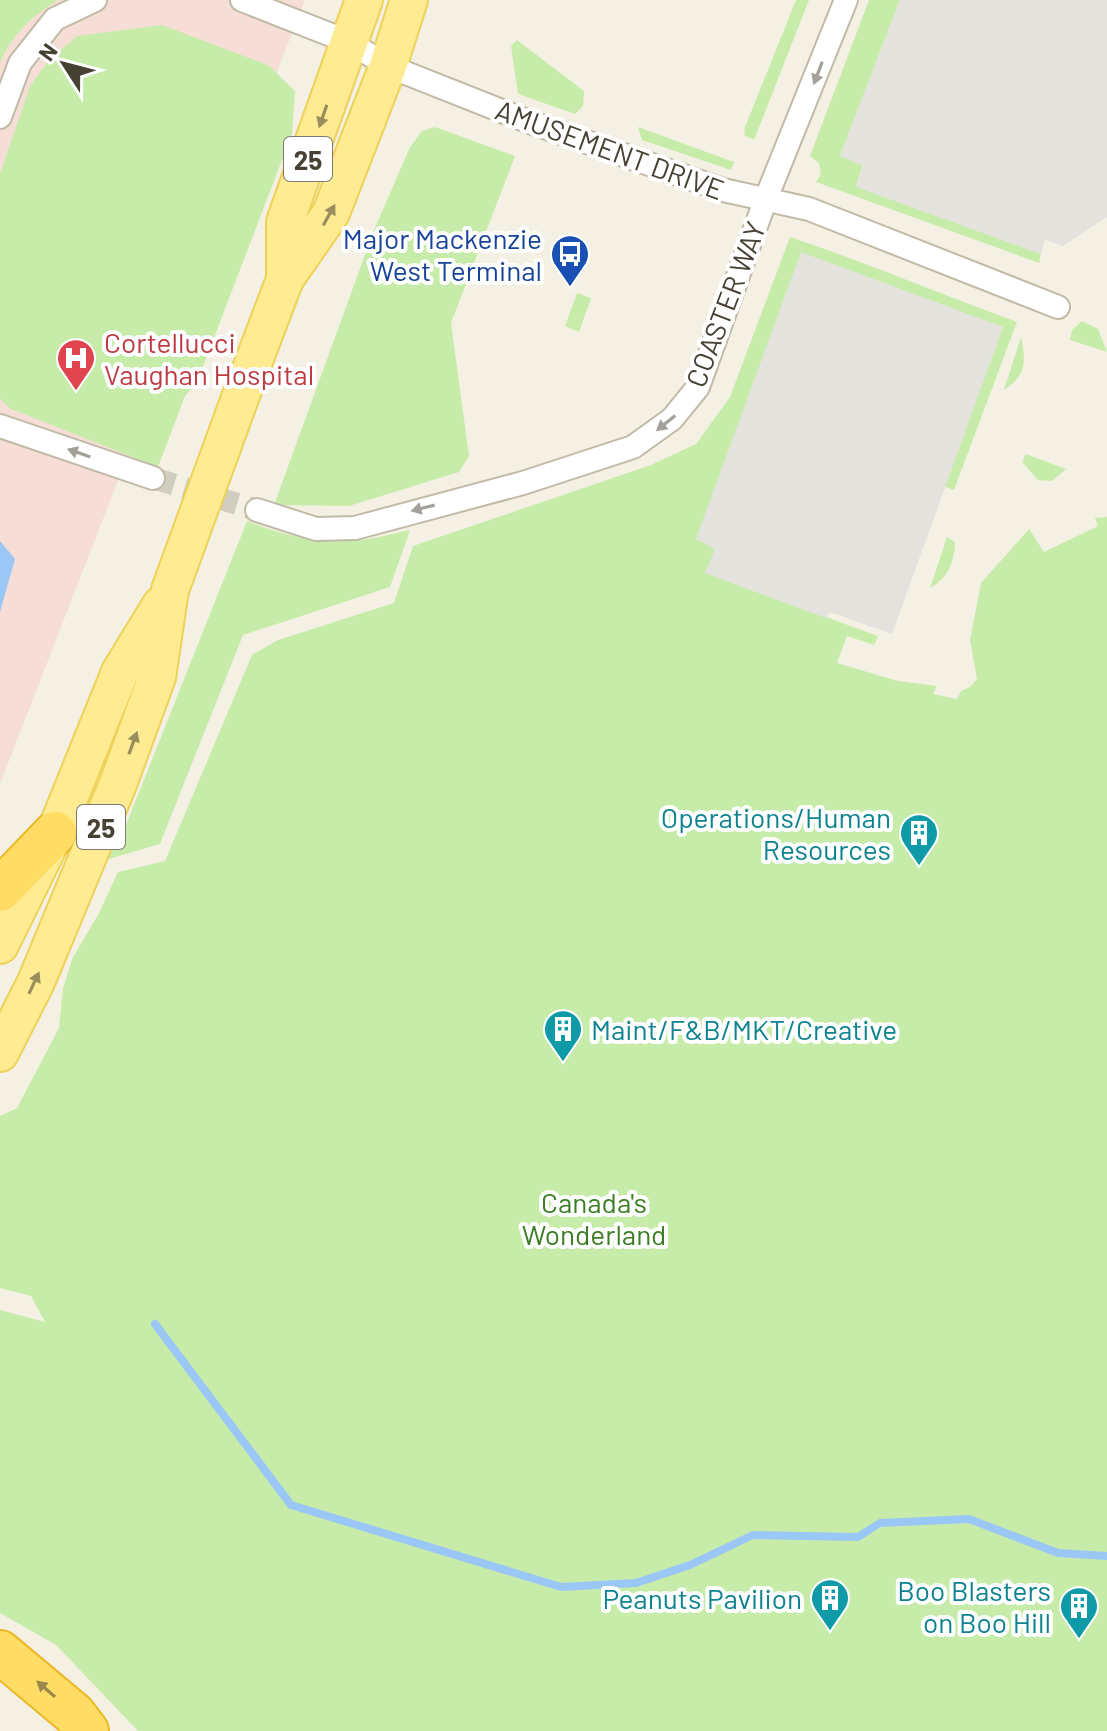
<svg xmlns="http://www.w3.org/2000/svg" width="1107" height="1731" viewBox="0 0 1107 1731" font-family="Barlow,sans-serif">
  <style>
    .medical { fill: #f6ded6 }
    .green { fill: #c7eca9 }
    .parking { fill: #e4e2dd }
    .water { fill: #9bc7f6 }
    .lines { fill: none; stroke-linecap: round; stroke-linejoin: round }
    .stream { stroke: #9bc7f6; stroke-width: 8 }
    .street-tunnel { stroke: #d1cec1; stroke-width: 22; stroke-dasharray: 22 11; stroke-linecap: butt }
    .street-casing { stroke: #c0baa6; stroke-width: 26 }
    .primary-casing { stroke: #eed158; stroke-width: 40 }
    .highway-casing { stroke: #ebb828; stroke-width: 46 }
    .street { stroke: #fff; stroke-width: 22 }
    .primary { stroke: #ffec92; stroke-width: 36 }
    .highway { stroke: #ffdc64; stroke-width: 42 }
    .primary-bridge-casing { stroke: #eed158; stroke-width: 40; stroke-linecap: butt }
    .primary-bridge { stroke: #ffec92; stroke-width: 36 }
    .oneway { fill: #a3a09a }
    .oneway2 { fill: #9a8e5e }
    .oneway3 { fill: #9a874a }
    .labels { text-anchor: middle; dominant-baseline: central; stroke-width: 8; stroke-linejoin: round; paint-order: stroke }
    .shield { fill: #fff; stroke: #7e7a71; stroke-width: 2 }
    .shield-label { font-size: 26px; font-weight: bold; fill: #474134 }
    .street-label { font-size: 28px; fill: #474134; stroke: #fff }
    .transit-label { font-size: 28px; fill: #164399; stroke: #fff; text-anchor: end }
    .health-label { font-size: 28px; fill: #be3a42; stroke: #fff; text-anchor: start }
    .culture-label { font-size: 28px; fill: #0d838f; stroke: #fff; text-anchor: end }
    .park-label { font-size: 28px; fill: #3b7d22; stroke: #fff }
  </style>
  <rect width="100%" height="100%" fill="#f4f1e4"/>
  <polygon class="medical" points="0,0 305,0 0,784"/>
  <g class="green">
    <path d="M 0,0 L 58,0 C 32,16 11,36 0,63 Z"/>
    <polygon points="796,0 809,0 754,140 744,135 745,127"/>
    <polygon points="869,0 900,0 840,156 863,165 856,186 1041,254 1039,263 816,182 821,174 819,163 810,156"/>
    <polygon points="162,25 268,65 295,91 292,134 197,382 185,396 158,467 11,409 0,399 0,174 30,86 49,60 77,36"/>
    <polygon points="517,40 584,91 583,106 575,114 518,94 511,46"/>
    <polygon points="435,127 515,156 451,323 469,456 459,472 349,506 274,505 374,230 410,147 422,131"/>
    <polygon points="638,127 734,162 731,170 642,140"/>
    <path d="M 790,237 C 867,263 941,294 1017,322 L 954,490 L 944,486 L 1003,327 L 716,549 L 706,573 L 878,636 L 874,645 L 847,636 L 837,663 L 898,681 L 937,686 L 933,694 L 957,699 L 961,691 L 970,687 L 977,679 L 970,640 L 981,583 L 1029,529 L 1044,552 L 1098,526 L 1095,518 L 1107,517 L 1107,1731 L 138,1731 L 56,1645 L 0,1613 L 0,1310 L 45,1322 L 31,1296 L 0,1288 L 0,1116 L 17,1108 L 59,1028 L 63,989 L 72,959 L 99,913 L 118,872 L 165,861 L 252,655 L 278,640 L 394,603 L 413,546 L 651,465 L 696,444 L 730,397 Z"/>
    <polygon points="577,293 591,298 579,332 565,326"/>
    <polygon points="1082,321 1098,329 1107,352 1070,340 1072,330"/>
    <path d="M 1021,337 C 1026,361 1027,375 1004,390 Z"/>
    <polygon points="1026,454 1066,469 1052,481 1038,480 1022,462"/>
    <path d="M 247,521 C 279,534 313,543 347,541 C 368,541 390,534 410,530 L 390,587 L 243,635 L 160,844 L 105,860 L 126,825 Z"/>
    <path d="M 947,537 L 955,542 C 954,563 948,578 930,588 Z"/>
  </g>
  <g class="parking">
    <polygon points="900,0 1107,0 1107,217 1063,246 1045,240 1041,254 856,187 863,166 840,156"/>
    <polygon points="801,252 1003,327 892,634 830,612 826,618 705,573 715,549 696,539"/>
  </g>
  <polygon class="water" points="0,541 15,559 0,612"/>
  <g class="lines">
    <polyline class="stream" points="155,1324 291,1505 561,1587 636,1583 690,1565 753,1535 858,1537 880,1523 969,1519 1058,1553 1107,1556"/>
    <polyline class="street-tunnel" points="153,478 257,510"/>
    <g class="street-casing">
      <g id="street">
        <polyline points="242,0 349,42 388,66 527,121 723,190 809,209 1058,307"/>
        <polyline points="0,117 20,63 55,19 95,0"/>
        <polyline points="0,426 153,478"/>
        <polyline points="257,510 316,529 355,528 523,483 633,447 672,419 698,387 765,201 846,0"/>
      </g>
    </g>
    <g class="primary-casing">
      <g id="primary">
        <polyline points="285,279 285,222 364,0"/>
        <polyline points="240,398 285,279 331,213 388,66 409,0"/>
        <polyline points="0,945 55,833 120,672 161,605"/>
        <polyline points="0,1053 36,982 118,784 157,677 170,590"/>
      </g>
    </g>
    <g class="highway-casing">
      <g id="highway">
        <polyline points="0,890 55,833"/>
        <polyline points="0,1652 74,1714 87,1731"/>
      </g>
    </g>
    <use href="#street" class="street"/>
    <use href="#primary" class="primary"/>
    <use href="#highway" class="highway"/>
    <g class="primary-bridge-casing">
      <polyline id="primary-bridge" points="170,590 240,398"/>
    </g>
    <use href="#primary-bridge" class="primary-bridge"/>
  </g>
  <defs><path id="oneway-solid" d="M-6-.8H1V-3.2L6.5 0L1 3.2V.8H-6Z" transform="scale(2)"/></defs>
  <g class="oneway">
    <use href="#oneway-solid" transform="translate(818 73) rotate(111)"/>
    <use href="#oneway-solid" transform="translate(666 423) rotate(141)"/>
    <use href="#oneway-solid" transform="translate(79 453) rotate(-161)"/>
    <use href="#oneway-solid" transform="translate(423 508) rotate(166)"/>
  </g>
  <g class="oneway2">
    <use href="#oneway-solid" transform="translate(323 116) rotate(109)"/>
    <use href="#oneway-solid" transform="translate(329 215) rotate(-61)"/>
    <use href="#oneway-solid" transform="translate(133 743) rotate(-70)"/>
    <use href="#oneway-solid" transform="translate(34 983) rotate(-65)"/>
  </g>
  <use class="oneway3" href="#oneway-solid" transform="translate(46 1689) rotate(-139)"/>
  <defs>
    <g id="bus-pin" transform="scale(2)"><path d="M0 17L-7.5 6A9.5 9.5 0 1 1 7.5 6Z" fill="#1a4fb4" stroke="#fff"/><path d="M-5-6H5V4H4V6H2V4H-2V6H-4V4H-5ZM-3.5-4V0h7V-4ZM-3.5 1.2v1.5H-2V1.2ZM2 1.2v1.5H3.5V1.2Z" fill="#fff"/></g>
    <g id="hospital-pin" transform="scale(2)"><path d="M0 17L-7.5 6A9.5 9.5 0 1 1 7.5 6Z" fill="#e0444e" stroke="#fff"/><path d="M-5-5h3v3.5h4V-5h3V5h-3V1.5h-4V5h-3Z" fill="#fff"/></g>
    <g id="building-pin" transform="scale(2)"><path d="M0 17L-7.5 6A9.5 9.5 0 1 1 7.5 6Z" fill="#0f9aa8" stroke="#fff"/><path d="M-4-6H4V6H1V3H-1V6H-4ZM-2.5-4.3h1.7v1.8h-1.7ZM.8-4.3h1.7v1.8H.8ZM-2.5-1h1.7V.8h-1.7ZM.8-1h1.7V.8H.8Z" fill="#fff"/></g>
  </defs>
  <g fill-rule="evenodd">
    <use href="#bus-pin" x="570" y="254"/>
    <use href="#hospital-pin" x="76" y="358"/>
    <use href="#building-pin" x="919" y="833"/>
    <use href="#building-pin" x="563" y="1029"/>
    <use href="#building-pin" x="830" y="1598"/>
    <use href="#building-pin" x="1079" y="1606"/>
  </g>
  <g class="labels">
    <g class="shield">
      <rect x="284" y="137" width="48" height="44" rx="6"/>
      <rect x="77" y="805" width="48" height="44" rx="6"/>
    </g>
    <g class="shield-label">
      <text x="308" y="159">25</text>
      <text x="101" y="827">25</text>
    </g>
    <g class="street-label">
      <text transform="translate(610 149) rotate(20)">AMUSEMENT DRIVE</text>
      <text transform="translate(725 304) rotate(-69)">COASTER WAY</text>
    </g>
    <g class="transit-label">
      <text x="542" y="238">Major Mackenzie<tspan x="542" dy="32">West Terminal</tspan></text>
    </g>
    <g class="health-label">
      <text x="104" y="342">Cortellucci<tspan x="104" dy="32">Vaughan Hospital</tspan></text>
    </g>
    <g class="culture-label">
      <text x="891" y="817">Operations/Human<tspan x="891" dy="32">Resources</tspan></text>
      <text x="591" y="1029" text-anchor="start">Maint/F&amp;B/MKT/Creative</text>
      <text x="1051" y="1590">Boo Blasters<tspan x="1051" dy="32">on Boo Hill</tspan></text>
      <text x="802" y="1598">Peanuts Pavilion</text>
    </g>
    <g class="park-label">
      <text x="594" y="1202">Canada's<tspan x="594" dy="32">Wonderland</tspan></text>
    </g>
  </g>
  <g transform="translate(64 64) rotate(306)" stroke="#ffffff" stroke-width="6" paint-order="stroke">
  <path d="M0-6L14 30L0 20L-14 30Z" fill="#474134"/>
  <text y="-12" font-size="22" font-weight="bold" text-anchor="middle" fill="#474134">N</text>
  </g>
</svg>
